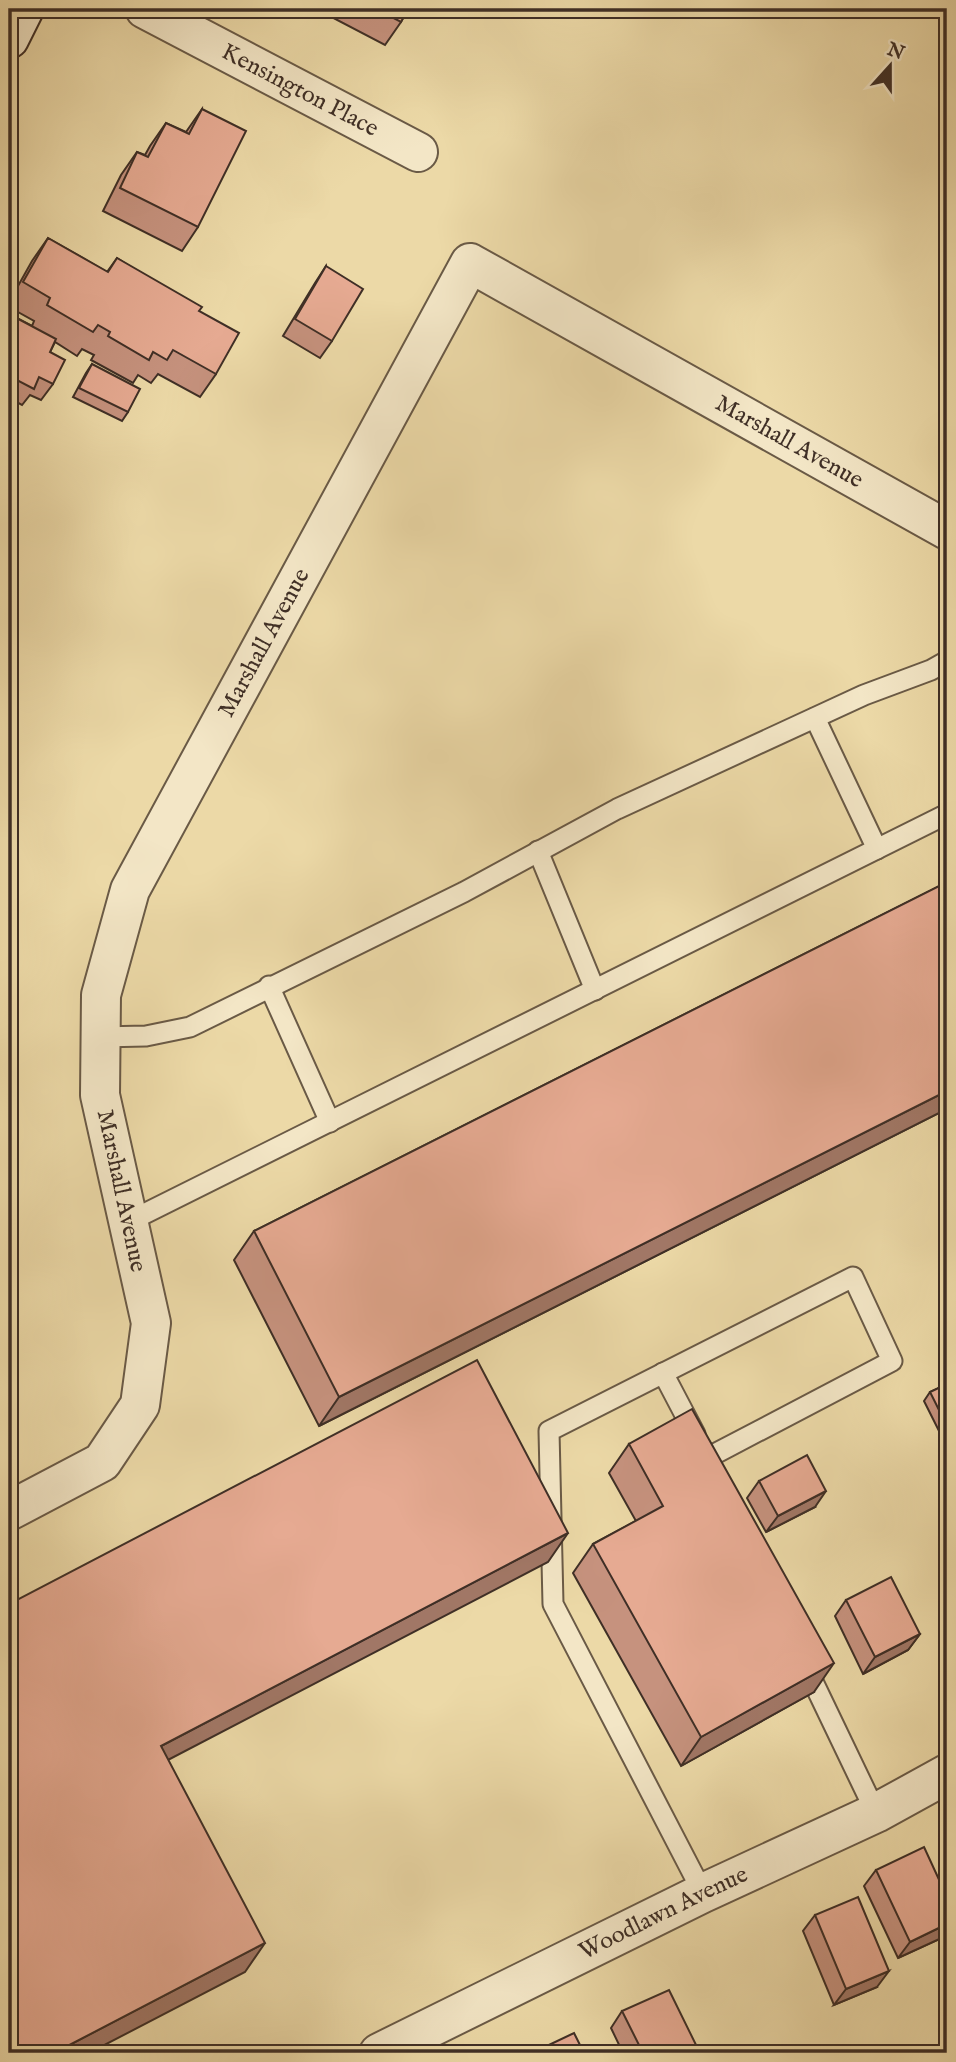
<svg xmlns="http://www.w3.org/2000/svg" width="956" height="2062" viewBox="0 0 956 2062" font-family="'IM FELL English',serif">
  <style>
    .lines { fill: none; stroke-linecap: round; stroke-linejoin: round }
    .lane-casing { stroke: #6a5a46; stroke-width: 23 }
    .street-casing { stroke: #6a5a46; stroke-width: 42 }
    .secondary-casing { stroke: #3f2f26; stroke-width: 42 }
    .lane { stroke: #f3e6c6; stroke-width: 19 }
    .street { stroke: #f3e6c6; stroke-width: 38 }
    .secondary { stroke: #f3e6c6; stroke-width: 38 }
    .wall { fill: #c6927e; stroke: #3f2f26; stroke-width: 2 }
    .shaded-wall { fill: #a17766; stroke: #3f2f26; stroke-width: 2 }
    .building { fill: #e6aa92; stroke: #3f2f26; stroke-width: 2 }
    .labels { text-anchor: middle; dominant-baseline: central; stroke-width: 5; stroke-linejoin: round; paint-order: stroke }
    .street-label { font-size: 24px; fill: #3f2f26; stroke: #f3e6c6 }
  </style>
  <rect width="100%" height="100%" fill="#ecd9a7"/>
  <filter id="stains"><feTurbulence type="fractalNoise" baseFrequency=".00286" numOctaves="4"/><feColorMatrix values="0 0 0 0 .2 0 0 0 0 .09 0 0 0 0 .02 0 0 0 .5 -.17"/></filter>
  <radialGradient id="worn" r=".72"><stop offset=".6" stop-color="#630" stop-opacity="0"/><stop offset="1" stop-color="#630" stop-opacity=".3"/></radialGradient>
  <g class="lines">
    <g class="lane-casing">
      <g id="lane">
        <polyline points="815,718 877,849"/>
        <polyline points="538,851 595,990"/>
        <polyline points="269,986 330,1122"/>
        <polyline points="100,1037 146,1036 190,1027 464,892 617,809 864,695 931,670 947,661"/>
        <polyline points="128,1222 947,814"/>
        <polyline points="663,1373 695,1434"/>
        <polyline points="806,1667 876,1813"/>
        <polyline points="703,1893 553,1604 549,1431 853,1277 892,1361 707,1458"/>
      </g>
    </g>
    <g class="street-casing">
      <g id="street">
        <path id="s1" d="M 145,9 L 418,152"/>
        <path id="s2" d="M 9,1511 L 102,1462 L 140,1405 L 151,1323 L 100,1095 L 101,995 L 130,890 L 470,263 L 947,530"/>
        <path id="s3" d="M 379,2053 L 703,1893 L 876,1813 L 947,1774"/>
      </g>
    </g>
    <g class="secondary-casing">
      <polyline id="secondary" points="9,39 24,9"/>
    </g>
    <use href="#lane" class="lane"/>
    <use href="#street" class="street"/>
    <use href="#secondary" class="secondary"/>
  </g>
  <g class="wall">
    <polygon points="319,9 408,9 401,22 385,45 318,10"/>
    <polygon points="202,109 198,227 182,251 103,211 121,175 137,152 145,155 150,146 166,123 186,132"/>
    <polygon points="48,238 107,272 117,258 199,311 216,374 200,397 158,374 151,383 138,375 133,383 91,360 94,355 82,349 77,356 55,342 50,352 53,384 41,400 30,395 22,405 9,398 9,314 32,326 34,321 9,307 9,302 32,261"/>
    <polygon points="326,266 332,341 320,358 283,336 315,283"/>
    <polygon points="92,364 128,412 122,421 73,397 86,373"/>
    <polygon points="947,882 947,1109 319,1426 234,1260 254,1231"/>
    <polygon points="947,1384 947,1437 943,1439 924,1401 930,1392"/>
    <polygon points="629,1444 814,1692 681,1766 573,1573 593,1544 636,1521 609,1473"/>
    <polygon points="759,1481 815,1507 766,1532 747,1498"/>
    <polygon points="846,1600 920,1634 908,1650 863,1674 835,1616"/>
    <polygon points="876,1870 947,1897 947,1934 946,1936 898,1958 864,1886"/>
    <polygon points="815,1915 877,1987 834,2005 803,1931"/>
    <polygon points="622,2011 700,2053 623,2053 611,2028"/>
  </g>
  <g class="shaded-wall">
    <polygon points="947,1091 947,1109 319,1426 339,1397"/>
    <polygon points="826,1491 815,1507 766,1532 778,1516"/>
    <polygon points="568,1533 548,1562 141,1774 161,1746"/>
    <polygon points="920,1634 908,1650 863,1674 875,1657"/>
    <polygon points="834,1663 814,1692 681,1766 701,1737"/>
    <polygon points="947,1924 947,1934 946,1936 898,1958 910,1942"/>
    <polygon points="265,1943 245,1972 89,2053 54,2053"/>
    <polygon points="889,1971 877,1987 834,2005 846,1989"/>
  </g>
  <g class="building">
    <polygon points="376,9 408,9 401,22"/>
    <polygon points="202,109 246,131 198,227 120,188 137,152 148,157 166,123 189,134"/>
    <polygon points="48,238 108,272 117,258 202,307 199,311 239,333 216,374 173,350 167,360 153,352 149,360 108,336 110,332 98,325 93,332 47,305 50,298 23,282"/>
    <polygon points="326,266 363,289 332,341 295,319"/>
    <polygon points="9,314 56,339 50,352 65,360 53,384 39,377 34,389 9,376"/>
    <polygon points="92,364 140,389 128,412 79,388"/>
    <polygon points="947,882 947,1091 339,1397 254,1231"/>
    <polygon points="477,1360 568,1533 161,1746 265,1943 54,2053 9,2053 9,1604"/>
    <polygon points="947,1384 947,1426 930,1392"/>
    <polygon points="692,1409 834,1663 701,1737 593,1544 663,1506 629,1444"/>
    <polygon points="807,1455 826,1491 778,1516 759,1481"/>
    <polygon points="891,1577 920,1634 875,1657 846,1600"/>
    <polygon points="924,1847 947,1897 947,1924 910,1942 876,1870"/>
    <polygon points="858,1897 889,1971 846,1989 815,1915"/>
    <polygon points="669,1990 700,2053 643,2053 622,2011"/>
    <polygon points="574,2033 584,2053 532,2053"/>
  </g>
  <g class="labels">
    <g class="street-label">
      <text stroke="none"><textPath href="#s1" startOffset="175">Kensington Place</textPath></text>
      <text stroke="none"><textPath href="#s2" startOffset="1778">Marshall Avenue</textPath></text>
      <text stroke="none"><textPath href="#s2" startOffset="980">Marshall Avenue</textPath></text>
      <text transform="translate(121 1191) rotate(78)">Marshall Avenue</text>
      <text stroke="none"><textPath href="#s3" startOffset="317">Woodlawn Avenue</textPath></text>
    </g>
  </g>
  <rect width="956" height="2062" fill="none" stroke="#ecd9a7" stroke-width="35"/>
  <rect x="10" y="10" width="935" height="2041" fill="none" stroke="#3f2f26" stroke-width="3.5"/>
  <rect x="18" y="18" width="921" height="2027" fill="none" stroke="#3f2f26" stroke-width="2"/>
  <g transform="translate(890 66) rotate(21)" stroke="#f3e6c6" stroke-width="5" paint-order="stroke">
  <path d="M0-5L12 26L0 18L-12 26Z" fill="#3f2f26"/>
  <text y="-10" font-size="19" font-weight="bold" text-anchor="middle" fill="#3f2f26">N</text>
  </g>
  <rect width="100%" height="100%" filter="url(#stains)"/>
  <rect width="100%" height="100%" fill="url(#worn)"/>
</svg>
